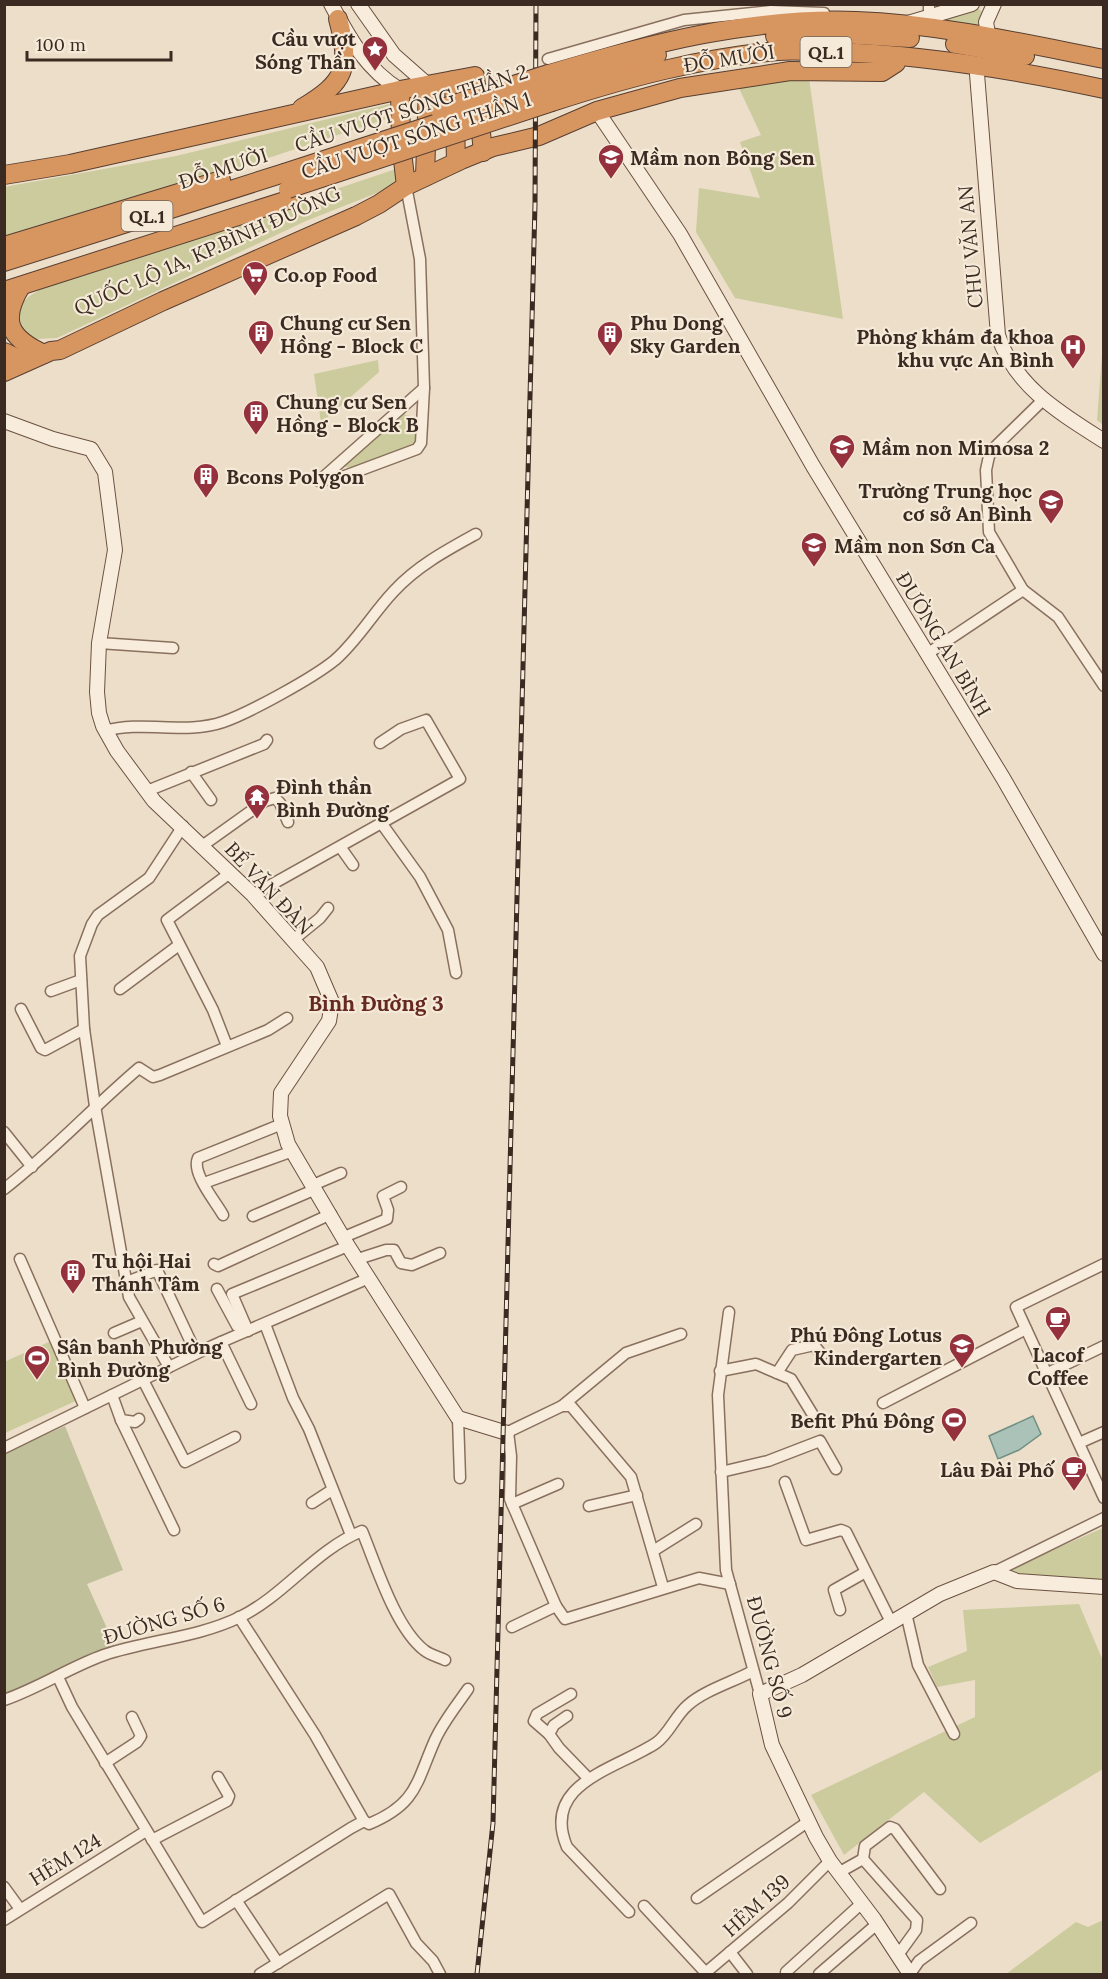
<svg xmlns="http://www.w3.org/2000/svg" width="1108" height="1979" viewBox="0 0 1108 1979" font-family="Lora,serif">
  <style>
    .green { fill: #cbcb9d }
    .cemetery { fill: #c0c19b }
    .water { fill: #aac2b8; stroke: #709084; stroke-width: 1.5 }
    .lines { fill: none; stroke-linecap: round; stroke-linejoin: round }
    .street-casing { stroke: #89705e; stroke-width: 13 }
    .secondary-casing { stroke: #6b5141; stroke-width: 16 }
    .highway-casing { stroke: #573f32; stroke-width: 20 }
    .street { stroke: #f8ecdc; stroke-width: 10 }
    .secondary { stroke: #f8ecdc; stroke-width: 14 }
    .highway { stroke: #d7955f; stroke-width: 18 }
    .rail-casing { stroke: #3a2a21; stroke-width: 5 }
    .rail { stroke: #f5e9d8; stroke-width: 3; stroke-dasharray: 9; stroke-linecap: butt }
    .highway-bridge-casing { stroke: #573f32; stroke-width: 20; stroke-linecap: butt }
    .highway-bridge { stroke: #d7955f; stroke-width: 18 }
    .labels { text-anchor: middle; dominant-baseline: central; stroke-width: 4.5; stroke-linejoin: round; paint-order: stroke }
    .shield { fill: #f5e9d8; stroke: #726358; stroke-width: 1.5 }
    .shield-label { font-size: 18px; font-weight: bold; fill: #3a2a21 }
    .poi-label { font-size: 20px; font-weight: bold; fill: #3a2a21; stroke: #f5e9d8; text-anchor: start }
    .street-label { font-size: 20px; fill: #3a2a21; stroke: #f5e9d8 }
    .neighbourhood-label { font-size: 21px; font-weight: bold; fill: #652922; stroke: #f5e9d8 }
  </style>
  <rect width="100%" height="100%" fill="#eddec9"/>
  <g class="green">
    <polygon points="979,9 984,14 982,32 929,21"/>
    <polygon points="809,78 843,319 735,298 696,232 699,188 760,198 740,142 761,135 737,84"/>
    <polygon points="389,104 394,107 395,116 84,219 19,235 5,236 4,187 176,156"/>
    <path d="M 396,169 L 395,183 L 392,187 L 306,221 L 57,338 L 35,339 L 23,333 C 14,305 22,299 47,286 Z"/>
    <polygon points="1103,342 1104,342 1103,425 1097,420"/>
    <polygon points="378,360 379,372 321,423 314,374"/>
    <polygon points="403,414 415,417 416,441 409,448 353,469 343,466"/>
    <polygon points="51,1341 78,1400 5,1433 4,1362"/>
    <polygon points="1103,1528 1103,1582 1063,1581 1005,1571"/>
    <polygon points="1079,1604 1103,1661 1103,1769 980,1843 924,1792 844,1855 811,1795 975,1717 975,1680 937,1687 928,1667 967,1651 963,1610"/>
    <polygon points="1103,1920 1103,1974 1006,1974 1076,1922 1088,1927"/>
  </g>
  <polygon class="cemetery" points="65,1426 123,1570 87,1584 115,1646 5,1695 4,1453"/>
  <polygon class="water" points="1033,1416 1041,1434 1019,1450 998,1459 989,1436"/>
  <g class="lines">
    <g class="street-casing">
      <g id="street">
        <polyline points="929,17 929,4"/>
        <polyline points="548,59 684,20 771,11 824,13"/>
        <polyline points="319,481 342,477 417,449 421,443 424,388 420,259 406,186"/>
        <polyline points="319,481 424,388"/>
        <polyline points="1023,590 989,532 986,470 989,456 996,446 1043,400"/>
        <polyline points="99,643 173,648"/>
        <polyline points="927,654 1023,590 1058,617 1104,686"/>
        <path d="M 105,731 C 143,720 185,735 223,722 C 249,713 313,678 335,660 C 358,640 373,613 394,591 C 417,566 447,550 476,534"/>
        <polyline points="191,772 211,800"/>
        <polyline points="147,791 264,744 267,740"/>
        <polyline points="382,824 420,877 448,930 456,973"/>
        <polyline points="202,846 265,801 275,798 280,803 288,822"/>
        <polyline points="341,848 353,865"/>
        <polyline points="253,895 460,779 426,720 401,729 380,743"/>
        <polyline points="293,940 320,918 328,908"/>
        <polyline points="120,989 179,945"/>
        <polyline points="51,991 81,980"/>
        <polyline points="21,1009 41,1048 45,1050 84,1029"/>
        <polyline points="227,1046 213,1010 167,920 230,873"/>
        <polyline points="4,1132 32,1167"/>
        <polyline points="204,1183 293,1151"/>
        <polyline points="313,1185 341,1173"/>
        <path d="M 4,1189 C 52,1152 93,1107 139,1068 L 153,1077 L 160,1075 L 268,1030 L 287,1018"/>
        <path d="M 223,1215 C 216,1202 191,1173 198,1158 L 282,1124"/>
        <polyline points="253,1216 316,1189"/>
        <polyline points="344,1237 387,1219 388,1210 383,1196 401,1187"/>
        <polyline points="20,1259 85,1408"/>
        <polyline points="358,1259 386,1250 394,1250 401,1263 412,1265 440,1253"/>
        <polyline points="214,1264 218,1266 331,1214"/>
        <polyline points="1104,1264 1016,1307 1104,1498"/>
        <polyline points="127,1282 157,1270 196,1353"/>
        <polyline points="217,1289 237,1326"/>
        <polyline points="729,1312 718,1395 726,1570 760,1694"/>
        <polyline points="265,1324 293,1398 309,1429 351,1535"/>
        <polyline points="248,1331 232,1294 348,1246"/>
        <polyline points="114,1333 142,1321"/>
        <polyline points="221,1342 251,1404"/>
        <polyline points="169,1367 129,1297 95,1106 84,1029 80,956 92,924 98,915 149,878 183,826"/>
        <polyline points="720,1371 756,1364 791,1379 813,1415"/>
        <polyline points="777,1373 792,1350 814,1345 822,1355"/>
        <polyline points="1048,1373 1104,1346"/>
        <polyline points="143,1380 185,1462 235,1437"/>
        <polyline points="112,1395 121,1420 135,1422 139,1419"/>
        <polyline points="883,1403 1026,1329"/>
        <polyline points="562,1406 626,1353 681,1334"/>
        <polyline points="458,1418 460,1478"/>
        <polyline points="121,1420 174,1530"/>
        <polyline points="1079,1443 1104,1432"/>
        <polyline points="4,1448 212,1346 369,1278"/>
        <polyline points="721,1472 768,1461 820,1441 836,1469"/>
        <polyline points="785,1482 806,1540 841,1530 846,1532 891,1622"/>
        <polyline points="312,1503 332,1490"/>
        <polyline points="512,1504 558,1484"/>
        <polyline points="589,1506 637,1495"/>
        <polyline points="653,1551 696,1524"/>
        <polyline points="994,1572 1104,1518"/>
        <polyline points="663,1587 631,1477 571,1406 562,1406 508,1432 511,1456 510,1499 556,1606 565,1619 699,1578 730,1584"/>
        <polyline points="840,1610 834,1590 864,1573"/>
        <polyline points="906,1613 918,1665 954,1734"/>
        <polyline points="239,1617 315,1735 364,1821"/>
        <polyline points="512,1627 556,1606"/>
        <path d="M 58,1677 L 72,1707 L 202,1922 L 351,1828 L 364,1821 L 369,1824 C 417,1804 416,1783 435,1740 C 443,1722 457,1705 468,1689"/>
        <path d="M 4,1700 C 39,1688 70,1667 104,1655 C 148,1640 197,1638 240,1617 C 285,1595 315,1550 362,1531 C 376,1565 395,1627 424,1650 C 430,1655 439,1657 445,1660"/>
        <polyline points="567,1716 554,1725 549,1734 559,1748 588,1778"/>
        <polyline points="549,1734 534,1721 537,1714 571,1694"/>
        <polyline points="105,1763 137,1742 141,1736 132,1717"/>
        <polyline points="152,1840 227,1801 229,1796 218,1777"/>
        <polyline points="863,1859 917,1920 916,1930 898,1955"/>
        <polyline points="838,1873 863,1859 865,1846 890,1827 895,1829 940,1889"/>
        <polyline points="4,1887 20,1909"/>
        <polyline points="697,1898 809,1821"/>
        <polyline points="236,1900 278,1963"/>
        <polyline points="644,1906 706,1973"/>
        <path d="M 629,1912 L 567,1847 C 540,1783 617,1769 656,1743 C 669,1734 675,1716 688,1705 C 705,1690 733,1682 753,1671"/>
        <polyline points="4,1920 146,1831"/>
        <polyline points="730,1952 747,1974"/>
        <polyline points="786,1972 862,1903"/>
        <polyline points="260,1974 389,1894 416,1943 433,1961 440,1974"/>
        <polyline points="704,1974 788,1903 830,1861"/>
        <polyline points="819,1974 877,1924"/>
        <polyline points="910,1974 919,1961 971,1923"/>
      </g>
    </g>
    <g class="secondary-casing">
      <g id="secondary">
        <path d="M 331,4 C 350,39 365,68 400,90"/>
        <polyline points="358,4 394,55 428,85"/>
        <polyline points="908,23 972,4"/>
        <polyline points="990,45 986,22 994,4"/>
        <path d="M 977,74 L 998,335 C 1015,387 1060,413 1104,441"/>
        <polyline points="597,111 680,234 813,466 1003,778 1104,954"/>
        <polyline points="4,421 53,439 91,449 105,472 115,550 99,643 97,692 99,713 103,726 117,751 154,801 253,895 317,967 332,1002 329,1021 281,1093 280,1116 288,1144 348,1246 458,1418 507,1433"/>
        <polyline points="910,1974 874,1919 830,1861 816,1837 772,1745 760,1694 802,1675 940,1594 994,1572 1017,1581 1104,1587"/>
      </g>
    </g>
    <g class="highway-casing">
      <g id="highway">
        <polyline points="775,36 824,33 910,38"/>
        <polyline points="955,44 1025,56"/>
        <path d="M 548,74 C 648,44 751,17 856,21 C 939,24 1022,43 1104,59"/>
        <polyline points="454,80 456,162"/>
        <polyline points="552,86 657,55"/>
        <polyline points="400,90 401,143 406,186"/>
        <path d="M 552,102 C 626,78 700,58 778,51 C 797,49 818,52 837,52 C 927,55 1016,70 1104,89"/>
        <path d="M 302,108 C 346,82 351,67 338,19"/>
        <polyline points="4,175 70,164 400,90 475,76 483,152"/>
        <polyline points="425,177 428,85"/>
        <polyline points="4,246 221,180"/>
        <polyline points="4,262 284,173"/>
        <path d="M 21,286 C 0,321 9,338 44,354"/>
        <polyline points="4,291 291,199"/>
        <polyline points="4,352 17,358"/>
        <polyline points="4,372 51,351 60,350 163,301 356,216 379,204 406,186 461,160 493,147 539,136 597,111 680,88 790,71 882,72 896,63"/>
      </g>
    </g>
    <use href="#street" class="street"/>
    <use href="#secondary" class="secondary"/>
    <use href="#highway" class="highway"/>
    <g class="rail-casing">
      <polyline id="rail" points="477,1974 493,1823 535,204 536,4"/>
    </g>
    <use href="#rail" class="rail"/>
    <g class="highway-bridge-casing">
      <g id="highway-bridge">
        <polyline points="439,109 548,74"/>
        <polyline points="284,173 552,86"/>
        <polyline points="288,189 552,102"/>
      </g>
    </g>
    <use href="#highway-bridge" class="highway-bridge"/>
  </g>
  <defs>
    <g id="sight-pin" transform="scale(1.35)"><path d="M0 17L-7.5 6A9.5 9.5 0 1 1 7.5 6Z" fill="#95313d" stroke="#f5e9d8"/><path d="M0-6L1.8-2.2L6-1.7L2.9 1.2L3.7 5.4L0 3.3L-3.7 5.4L-2.9 1.2L-6-1.7L-1.8-2.2Z" fill="#fff"/></g>
    <g id="school-pin" transform="scale(1.35)"><path d="M0 17L-7.5 6A9.5 9.5 0 1 1 7.5 6Z" fill="#95313d" stroke="#f5e9d8"/><path d="M0-5L7-2L0 1L-7-2ZM-4 1L0 2.5L4 1V4Q0 6-4 4Z" fill="#fff"/></g>
    <g id="supermarket-pin" transform="scale(1.35)"><path d="M0 17L-7.5 6A9.5 9.5 0 1 1 7.5 6Z" fill="#95313d" stroke="#f5e9d8"/><path d="M-6-5.5h2.5l.6 2H6L4.5 2H-2.5L-4.4-4H-6ZM-1.5 3.2a1.3 1.3 0 1 0 .1 0ZM3 3.2a1.3 1.3 0 1 0 .1 0Z" fill="#fff"/></g>
    <g id="building-pin" transform="scale(1.35)"><path d="M0 17L-7.5 6A9.5 9.5 0 1 1 7.5 6Z" fill="#95313d" stroke="#f5e9d8"/><path d="M-4-6H4V6H1V3H-1V6H-4ZM-2.5-4.3h1.7v1.8h-1.7ZM.8-4.3h1.7v1.8H.8ZM-2.5-1h1.7V.8h-1.7ZM.8-1h1.7V.8H.8Z" fill="#fff"/></g>
    <g id="hospital-pin" transform="scale(1.35)"><path d="M0 17L-7.5 6A9.5 9.5 0 1 1 7.5 6Z" fill="#95313d" stroke="#f5e9d8"/><path d="M-5-5h3v3.5h4V-5h3V5h-3V1.5h-4V5h-3Z" fill="#fff"/></g>
    <g id="temple-pin" transform="scale(1.35)"><path d="M0 17L-7.5 6A9.5 9.5 0 1 1 7.5 6Z" fill="#95313d" stroke="#f5e9d8"/><path d="M0-6L5-2H3V0L6.5 2.5H4V6H1.5V3h-3V6H-4V2.5H-6.5L-3 0V-2H-5Z" fill="#fff"/></g>
    <g id="cafe-pin" transform="scale(1.35)"><path d="M0 17L-7.5 6A9.5 9.5 0 1 1 7.5 6Z" fill="#95313d" stroke="#f5e9d8"/><path d="M-5.5-4.5H6V0H3Q3 3.5 0 3.5H-2.5Q-5.5 3.5-5.5 0ZM3-3.2v2h1.7v-2ZM-6 4.5H4V6H-6Z" fill="#fff"/></g>
    <g id="stadium-pin" transform="scale(1.35)"><path d="M0 17L-7.5 6A9.5 9.5 0 1 1 7.5 6Z" fill="#95313d" stroke="#f5e9d8"/><path d="M0-5a6.5 5 0 1 0 0 10a6.5 5 0 1 0 0-10ZM-3.5-1.8h7v3.6h-7Z" fill="#fff"/></g>
  </defs>
  <g fill-rule="evenodd">
    <use href="#sight-pin" x="375" y="49"/>
    <use href="#school-pin" x="611" y="157"/>
    <use href="#supermarket-pin" x="255" y="274"/>
    <use href="#building-pin" x="261" y="333"/>
    <use href="#building-pin" x="610" y="334"/>
    <use href="#hospital-pin" x="1073" y="347"/>
    <use href="#building-pin" x="256" y="413"/>
    <use href="#school-pin" x="842" y="447"/>
    <use href="#building-pin" x="206" y="476"/>
    <use href="#school-pin" x="1051" y="502"/>
    <use href="#school-pin" x="814" y="545"/>
    <use href="#temple-pin" x="257" y="797"/>
    <use href="#building-pin" x="73" y="1272"/>
    <use href="#cafe-pin" x="1058" y="1319"/>
    <use href="#school-pin" x="962" y="1346"/>
    <use href="#stadium-pin" x="37" y="1358"/>
    <use href="#stadium-pin" x="954" y="1420"/>
    <use href="#cafe-pin" x="1074" y="1469"/>
  </g>
  <g class="labels">
    <g class="shield">
      <rect x="800.5" y="37" width="51" height="30" rx="4.5"/>
      <rect x="121.5" y="201" width="51" height="30" rx="4.5"/>
    </g>
    <g class="shield-label">
      <text x="826" y="52">QL.1</text>
      <text x="147" y="216">QL.1</text>
    </g>
    <g class="poi-label">
      <text x="356" y="38" text-anchor="end">Cầu vượt<tspan x="356" dy="23">Sóng Thần</tspan></text>
      <text x="630" y="157">Mầm non Bông Sen</text>
      <text x="274" y="274">Co.op Food</text>
      <text x="280" y="322">Chung cư Sen<tspan x="280" dy="23">Hồng - Block C</tspan></text>
      <text x="630" y="322">Phu Dong<tspan x="630" dy="23">Sky Garden</tspan></text>
      <text x="1054" y="336" text-anchor="end">Phòng khám đa khoa<tspan x="1054" dy="23">khu vực An Bình</tspan></text>
      <text x="276" y="401">Chung cư Sen<tspan x="276" dy="23">Hồng - Block B</tspan></text>
      <text x="862" y="447">Mầm non Mimosa 2</text>
      <text x="226" y="476">Bcons Polygon</text>
      <text x="1032" y="490" text-anchor="end">Trường Trung học<tspan x="1032" dy="23">cơ sở An Bình</tspan></text>
      <text x="834" y="545">Mầm non Sơn Ca</text>
      <text x="276" y="786">Đình thần<tspan x="276" dy="23">Bình Đường</tspan></text>
      <text x="92" y="1260">Tu hội Hai<tspan x="92" dy="23">Thánh Tâm</tspan></text>
      <text x="942" y="1334" text-anchor="end">Phú Đông Lotus<tspan x="942" dy="23">Kindergarten</tspan></text>
      <text x="57" y="1346">Sân banh Phường<tspan x="57" dy="23">Bình Đường</tspan></text>
      <text x="1058" y="1354" text-anchor="middle">Lacof<tspan x="1058" dy="23">Coffee</tspan></text>
      <text x="934" y="1420" text-anchor="end">Befit Phú Đông</text>
      <text x="1054" y="1469" text-anchor="end">Lâu Đài Phố</text>
    </g>
    <g class="street-label">
      <text transform="translate(729 58) rotate(-9)">ĐỖ MƯỜI</text>
      <text transform="translate(411 108) rotate(-18)">CẦU VƯỢT SÓNG THẦN 2</text>
      <text transform="translate(416 135) rotate(-18)">CẦU VƯỢT SÓNG THẦN 1</text>
      <text transform="translate(223 168) rotate(-18)">ĐỖ MƯỜI</text>
      <text transform="translate(970 247) rotate(-95)">CHU VĂN AN</text>
      <text transform="translate(207 250) rotate(-24)">QUỐC LỘ 1A, KP.BÌNH ĐƯỜNG</text>
      <text transform="translate(944 644) rotate(59)">ĐƯỜNG AN BÌNH</text>
      <text transform="translate(269 888) rotate(47)">BẾ VĂN ĐÀN</text>
      <text transform="translate(164 1620) rotate(-16)">ĐƯỜNG SỐ 6</text>
      <text transform="translate(770 1657) rotate(75)">ĐƯỜNG SỐ 9</text>
      <text transform="translate(65 1859) rotate(-32)">HẺM 124</text>
      <text transform="translate(756 1905) rotate(-42)">HẺM 139</text>
    </g>
    <g class="neighbourhood-label">
      <text x="376" y="1003">Bình Đường 3</text>
    </g>
  </g>
  <rect width="1108" height="1979" fill="none" stroke="#3a2a21" stroke-width="12"/>
  <path d="M27 51v9h144v-9" fill="none" stroke="#3a2a21" stroke-width="3"/>
  <text x="36" y="51" font-size="18" fill="#3a2a21" stroke="#f5e9d8" stroke-width="4.5" paint-order="stroke">100 m</text>
</svg>
